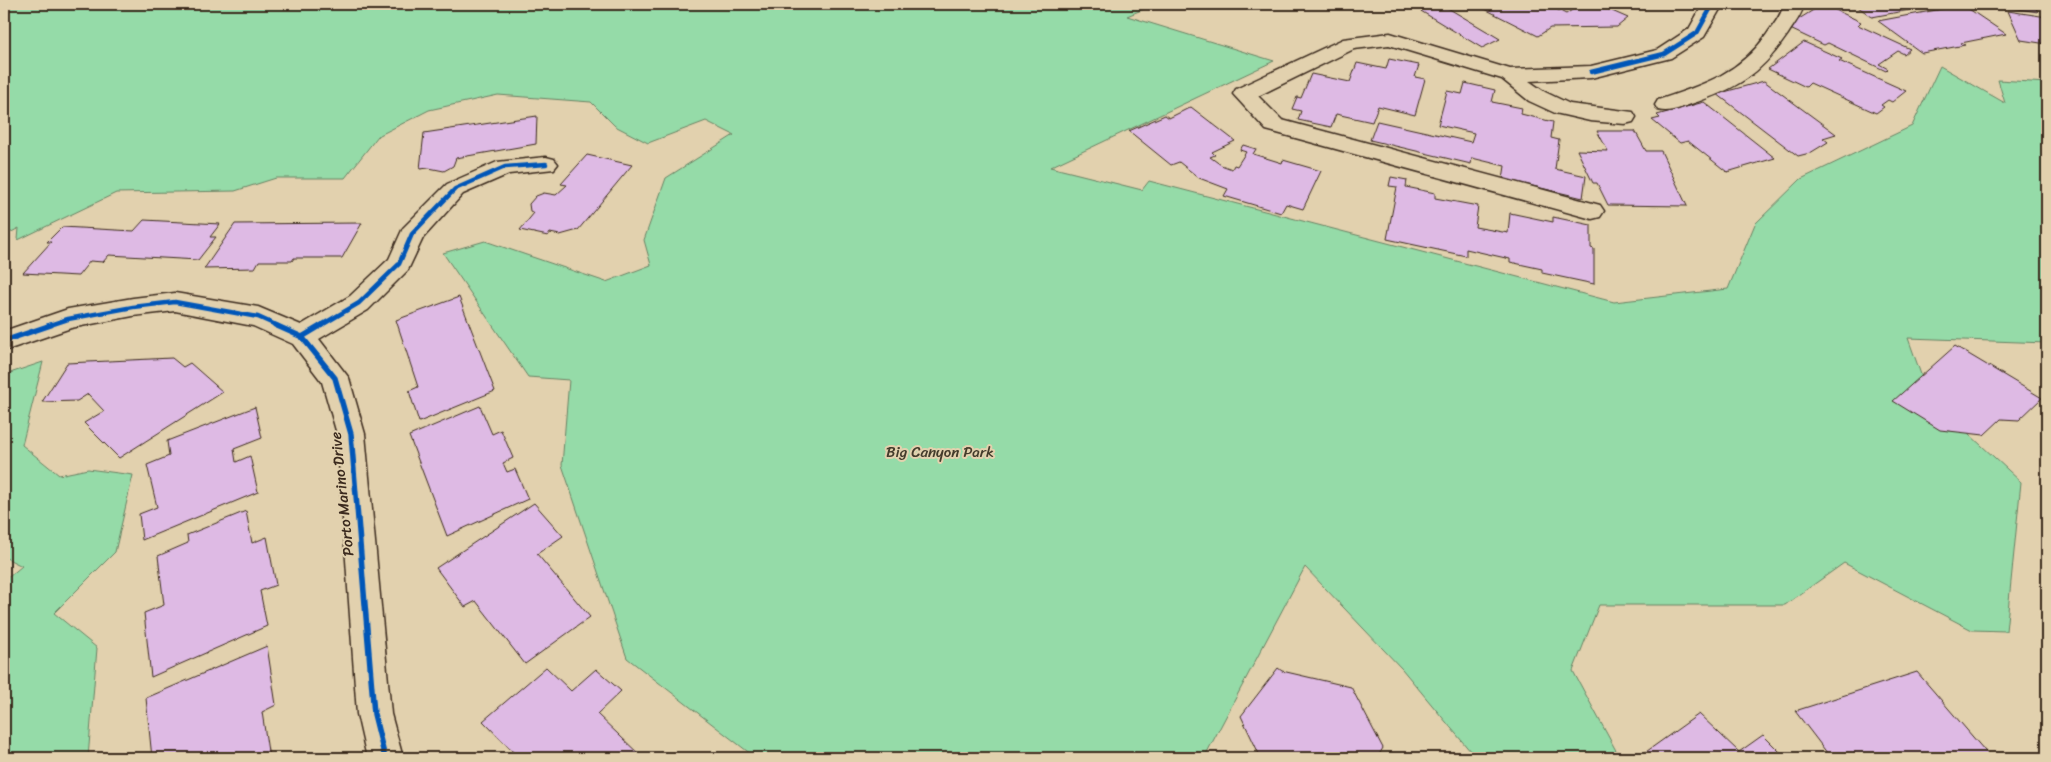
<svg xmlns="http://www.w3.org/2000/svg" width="2051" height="762" viewBox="0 0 2051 762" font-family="Sriracha,sans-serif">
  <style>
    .green { fill: #95dba8; stroke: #688263 }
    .building { fill: #debae4; stroke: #3b2a1e }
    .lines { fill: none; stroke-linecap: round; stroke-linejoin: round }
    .minor-casing { stroke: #3b2a1e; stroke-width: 3 }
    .minor { fill: #e2d1ae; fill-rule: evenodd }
    .cycleway-far1-casing { stroke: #e2d1ae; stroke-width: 7 }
    .cycleway-casing { stroke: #e2d1ae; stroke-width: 9 }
    .cycleway-far1 { stroke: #0057b8; stroke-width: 4.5 }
    .cycleway { stroke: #0057b8; stroke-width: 5.5 }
    .labels { text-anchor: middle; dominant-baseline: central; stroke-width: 4; stroke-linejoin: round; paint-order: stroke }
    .park-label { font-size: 15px; fill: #443c2c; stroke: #e2d1ae }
    .street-label { font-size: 15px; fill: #3b2a1e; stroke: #e2d1ae }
  </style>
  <rect width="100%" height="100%" fill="#e2d1ae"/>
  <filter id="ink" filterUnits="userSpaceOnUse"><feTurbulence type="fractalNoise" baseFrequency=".02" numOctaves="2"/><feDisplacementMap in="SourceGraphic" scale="10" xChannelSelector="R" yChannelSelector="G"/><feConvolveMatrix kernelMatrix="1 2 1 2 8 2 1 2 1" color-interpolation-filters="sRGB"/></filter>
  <g filter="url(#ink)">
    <g class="green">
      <polygon points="4,4 1156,4 1127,16 1274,61 1050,167 1142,190 1149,181 1614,302 1728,289 1755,224 1801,179 1912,126 1940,66 2005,103 1998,80 2047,83 2047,343 1908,338 1929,397 2021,482 2006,631 1972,630 1844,563 1785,605 1599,605 1573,671 1620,758 1476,758 1402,669 1305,567 1204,758 756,758 627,658 562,465 569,380 528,377 443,253 485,241 606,282 651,265 644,240 666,178 734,135 706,121 648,143 615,126 591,102 498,95 429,110 378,136 345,178 276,178 235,191 116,193 18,240 19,228 4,236"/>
      <polygon points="43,362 22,445 59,475 88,469 133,475 115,552 54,613 97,648 88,758 4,758 4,581 22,566 4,557 4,375"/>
    </g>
    <g class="building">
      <polygon points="1415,4 1441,4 1500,39 1482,48 1411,5"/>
      <polygon points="1475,4 1546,4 1566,14 1581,4 1596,4 1628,18 1617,27 1550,28 1538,36"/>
      <polygon points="1823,4 1861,22 1858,25 1910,49 1904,54 1898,51 1879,64 1888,69 1886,71 1828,43 1824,45 1786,27"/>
      <polygon points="1854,4 1900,4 1909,10 1872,17"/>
      <polygon points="1985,4 2034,4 2038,12"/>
      <polygon points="1963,5 2006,34 1961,43 1965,45 1922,53 1878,21"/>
      <polygon points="2008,11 2047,17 2047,44 2021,40"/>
      <polygon points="1804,42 1842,59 1839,61 1906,91 1892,102 1888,100 1881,105 1884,107 1876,113 1810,83 1806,87 1768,69"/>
      <polygon points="1389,59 1419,65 1415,77 1425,79 1415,115 1378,106 1372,122 1336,114 1331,127 1298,120 1301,111 1292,109 1297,97 1301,98 1311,74 1350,82 1357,63 1386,69"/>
      <polygon points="1764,81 1836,134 1823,138 1828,142 1810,153 1798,156 1717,94"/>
      <polygon points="1465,83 1495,90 1492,102 1522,108 1521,114 1553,122 1551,138 1559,140 1555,169 1586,176 1583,198 1503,179 1505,166 1472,158 1471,164 1370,140 1377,121 1471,142 1474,133 1438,125 1447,91 1462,94"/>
      <polygon points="1704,102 1775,158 1727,172 1688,141 1680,143 1652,120 1660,118 1657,115"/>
      <polygon points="1191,107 1235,141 1212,152 1215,155 1210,157 1221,165 1232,169 1234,165 1237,166 1246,152 1240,150 1243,145 1256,149 1253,154 1282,163 1283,160 1321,171 1303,209 1286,204 1281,213 1224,196 1228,189 1199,178 1179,162 1171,165 1129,131 1165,115 1169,118"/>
      <polygon points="537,116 536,144 456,158 453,166 444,171 429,168 420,169 424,133"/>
      <polygon points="1597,131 1635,131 1646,151 1661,151 1687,206 1608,205 1597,183 1593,183 1577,150 1608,151"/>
      <polygon points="587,155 632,165 578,230 560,235 550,233 548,236 520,230 534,213 530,211 529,204 536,196 544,193 556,195 567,185 561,184"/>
      <polygon points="1391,177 1407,180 1406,187 1435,193 1435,198 1478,206 1475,227 1508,233 1510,213 1553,222 1553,217 1591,225 1591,248 1594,249 1594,284 1542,273 1542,269 1510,262 1510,259 1466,249 1466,256 1387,239 1397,187 1389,186"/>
      <polygon points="144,220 220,224 210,237 216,237 198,260 109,255 103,262 90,261 78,276 23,273 51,242 47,242 62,227 134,231"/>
      <polygon points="362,223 342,258 294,258 292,261 259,261 255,268 204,269 235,224"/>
      <polygon points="459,297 495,391 419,422 409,391 418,387 396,320"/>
      <polygon points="1955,346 2042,398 2019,420 2001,419 1984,435 1940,430 1893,401"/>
      <polygon points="172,358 183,367 190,363 223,392 119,458 84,423 104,411 88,394 77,401 42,402 67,363"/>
      <polygon points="480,406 492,434 501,430 513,458 503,463 507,472 515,469 528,499 447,536 409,436"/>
      <polygon points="255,407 262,438 234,449 236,462 250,456 258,492 142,540 139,514 157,507 147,465 169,456 167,441"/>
      <polygon points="534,503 563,536 537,554 590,617 525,664 476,601 465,607 436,568"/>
      <polygon points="246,511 252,543 267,537 276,585 260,591 267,626 151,677 144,613 164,605 158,556 188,543 187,535"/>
      <polygon points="267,646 276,705 262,712 269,758 152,758 146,698"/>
      <polygon points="546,667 571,691 596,669 621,691 597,714 643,758 519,758 483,721"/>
      <polygon points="1278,668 1282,671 1351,687 1383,748 1377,758 1261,758 1241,716"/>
      <polygon points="1917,672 1991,758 1936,758 1934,756 1926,758 1831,758 1795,711"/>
      <polygon points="1699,714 1739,752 1763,735 1786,758 1647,758 1643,754"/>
    </g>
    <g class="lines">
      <g class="minor-casing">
        <g id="minor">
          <polygon points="1703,4 1723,4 1704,37 1671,58 1591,78 1529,81 1545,92 1570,104 1633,112 1636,117 1633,122 1625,124 1590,121 1555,113 1529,101 1502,79 1389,45 1354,49 1258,96 1282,120 1600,205 1604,211 1600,217 1592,219 1266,130 1233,94 1236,89 1343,39 1390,33 1510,69 1591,66 1657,50 1689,29"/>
          <path d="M 1784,4 L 1804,4 C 1802,15 1794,24 1788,34 C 1760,75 1738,88 1691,104 C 1680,108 1670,113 1658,110 L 1655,105 L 1658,100 C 1703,85 1739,74 1767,34 C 1774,24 1781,16 1784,4 Z"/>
          <polygon points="546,157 554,159 558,164 554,169 509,174 463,194 423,238 408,270 368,310 319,339 349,378 365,434 391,714 403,758 367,758 357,714 337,434 322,382 293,344 253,326 175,311 133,316 71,328 4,351 4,331 68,309 133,298 175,293 258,307 301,325 350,296 389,259 403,228 447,184 497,162"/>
        </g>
      </g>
      <use href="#minor" class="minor"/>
      <g class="cycleway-far1-casing">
        <g id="cycleway-far1">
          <polyline points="1591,72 1664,54 1697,33 1713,4"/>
          <polyline points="47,326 68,319 133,307 175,302 258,317 278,326"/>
          <polyline points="320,326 359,303 399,264 412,234 455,189 505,167 546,164"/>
        </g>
      </g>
      <g class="cycleway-casing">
        <g id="cycleway">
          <polyline points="275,325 302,337 335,378 351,434 374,714 385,758"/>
          <polyline points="302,337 322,325"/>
          <polyline points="4,341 51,325"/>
        </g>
      </g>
      <use href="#cycleway-far1" class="cycleway-far1"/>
      <use href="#cycleway" class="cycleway"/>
    </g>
  </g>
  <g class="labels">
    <g class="park-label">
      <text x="940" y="452">Big Canyon Park</text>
    </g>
    <g class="street-label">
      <text transform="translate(342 494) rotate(-96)">Porto Marino Drive</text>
    </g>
  </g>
  <rect width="2051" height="762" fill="none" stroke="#e2d1ae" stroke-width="20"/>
  <rect x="10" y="10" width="2031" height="742" fill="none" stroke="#3b2a1e" stroke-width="2" filter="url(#ink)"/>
</svg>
